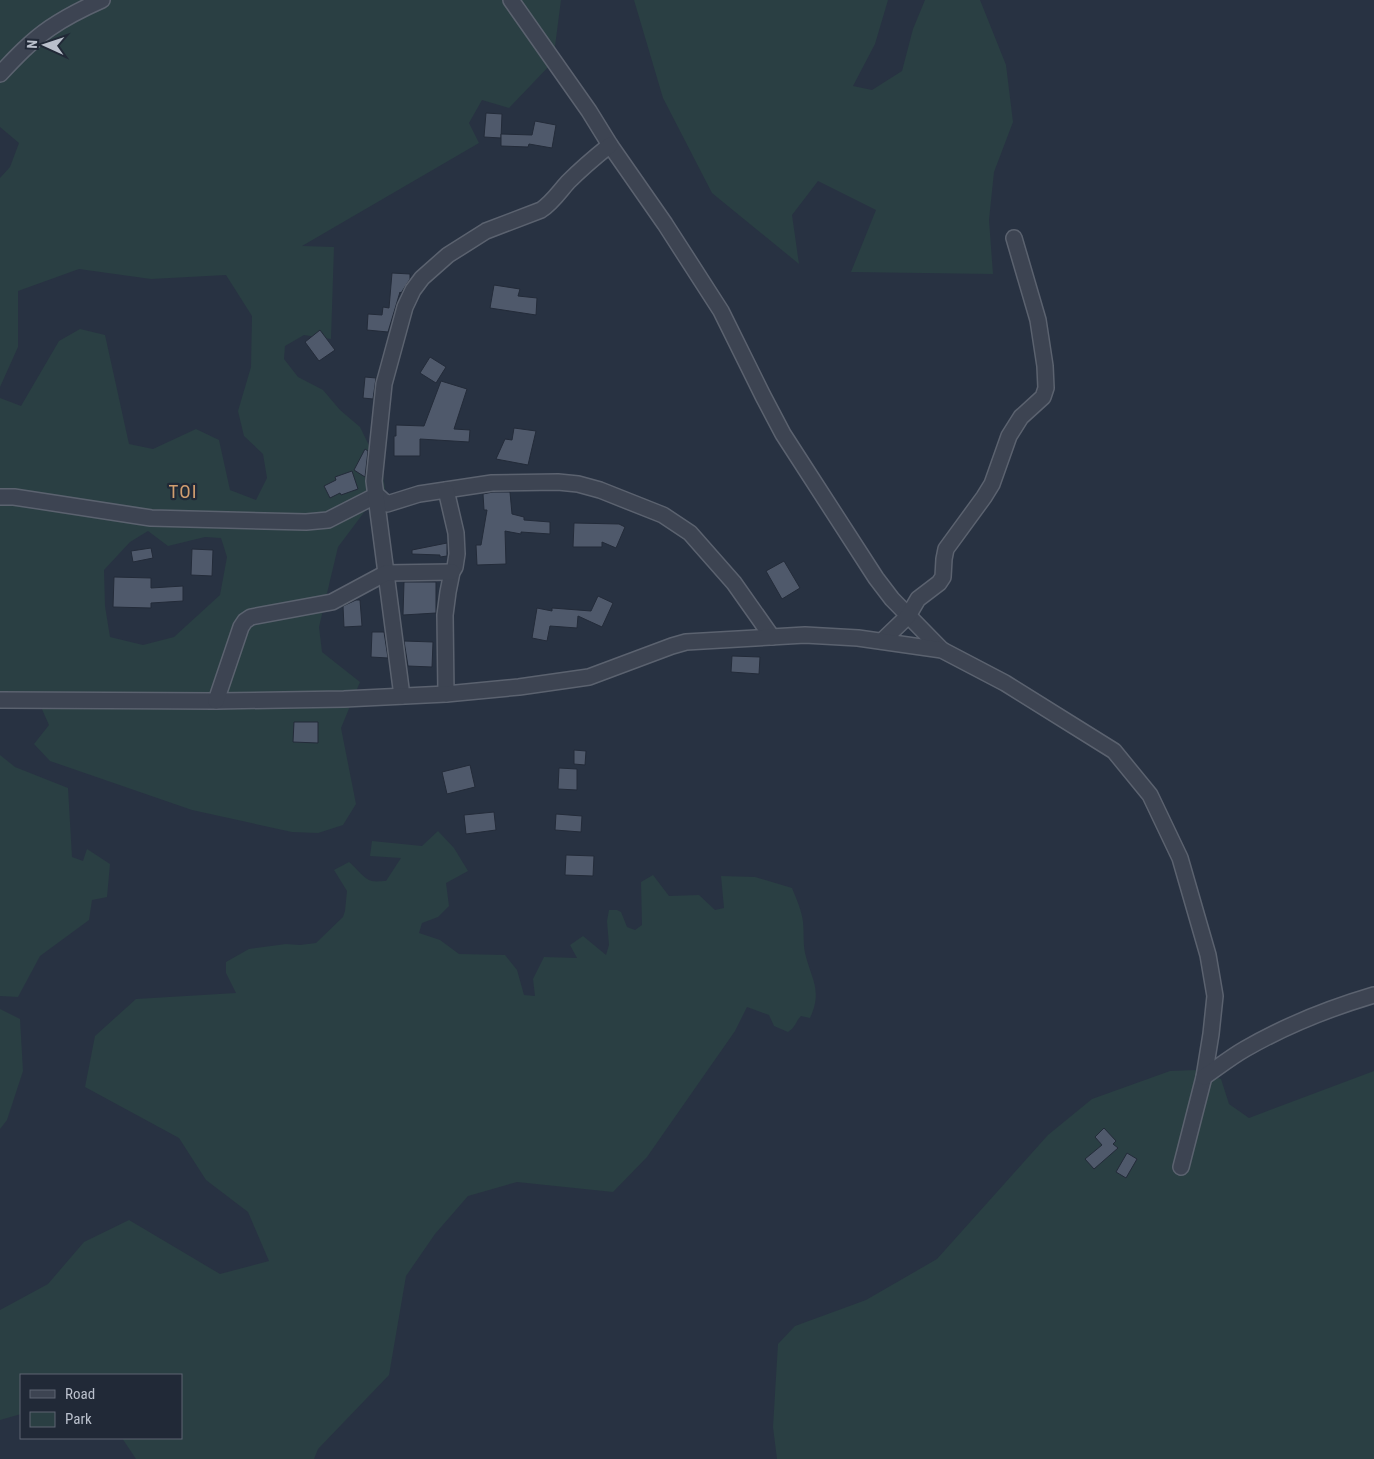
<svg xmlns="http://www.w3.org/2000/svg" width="1374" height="1459" viewBox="0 0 1374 1459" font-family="'Roboto Condensed',sans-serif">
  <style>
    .green { fill: #2a3f43; fill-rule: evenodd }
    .building { fill: #4f596b; stroke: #232b39 }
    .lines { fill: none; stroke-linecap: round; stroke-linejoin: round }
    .minor-casing { stroke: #5b626f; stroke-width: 18 }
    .minor { stroke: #3d4452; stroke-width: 15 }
    .labels { text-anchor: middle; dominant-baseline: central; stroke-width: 4.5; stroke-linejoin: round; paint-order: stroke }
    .quarter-label { font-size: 19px; letter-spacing: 1px; fill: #d19e6f; stroke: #212937 }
  </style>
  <rect width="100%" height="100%" fill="#283242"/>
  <g class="green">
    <path d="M 0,0 L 561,0 L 553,62 L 509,108 L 482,100 L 469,123 L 479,143 L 302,246 L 334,247 L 331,339 L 304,335 L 285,346 L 284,359 L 298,377 L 323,390 L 340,410 L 360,427 L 383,474 L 387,504 L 377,495 L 338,547 L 319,627 L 322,652 L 360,682 L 341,728 L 356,804 L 343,825 L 318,833 L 292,832 L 192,810 L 50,761 L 34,744 L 49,725 L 37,698 L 0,692 L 0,398 L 21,406 L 59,341 L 80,329 L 105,335 L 129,444 L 153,449 L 196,429 L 219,440 L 230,490 L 256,500 L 267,478 L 263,454 L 244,436 L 238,411 L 251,367 L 252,316 L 226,275 L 151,279 L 79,269 L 18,291 L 18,347 L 0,387 L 0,178 L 10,167 L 19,143 L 0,127 ZM 148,531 L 168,546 L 205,537 L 221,538 L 227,557 L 220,595 L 174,637 L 143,645 L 110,637 L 105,606 L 104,570 L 130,542 Z"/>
    <polygon points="634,0 888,0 875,44 853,86 872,90 902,71 913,29 925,0 980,0 1006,65 1013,122 994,172 989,220 993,274 851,272 876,210 818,181 792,215 799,264 712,193 663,98"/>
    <polygon points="0,755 15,767 68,788 72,857 83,861 87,849 110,864 107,897 92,900 89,920 40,956 18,997 0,996"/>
    <path d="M 438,831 L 454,848 L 468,871 L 446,883 L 449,906 L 438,917 L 422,923 L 419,933 L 440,940 L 459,954 L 505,955 L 517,970 L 524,995 L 535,996 L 533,979 L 544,957 L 577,958 L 570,945 L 583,936 L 606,955 L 609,945 L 607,921 L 609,910 L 617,910 L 621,912 L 627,927 L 635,930 L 642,925 L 641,882 L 653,875 L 669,896 L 699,895 L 715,910 L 724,908 L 721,876 L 755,877 L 792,888 C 796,898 802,911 803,922 C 804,932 803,942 805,953 C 811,979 823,990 810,1018 L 801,1016 C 795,1022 796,1027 788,1032 L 774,1026 L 769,1015 L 747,1007 L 735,1031 L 647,1157 L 613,1192 L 517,1182 L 468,1196 L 435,1234 L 406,1276 L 389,1375 L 318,1449 L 314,1459 L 136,1459 L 122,1438 L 181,1438 L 181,1375 L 21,1375 L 21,1414 L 0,1420 L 0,1310 L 48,1284 L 84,1242 L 129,1220 L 220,1274 L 269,1261 L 248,1212 L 206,1180 L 179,1138 L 85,1087 L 95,1036 L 136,999 L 236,993 L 226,973 L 226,962 L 249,949 L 286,944 L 300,945 L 316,943 L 343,917 L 345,911 L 347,891 L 334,870 L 349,862 C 356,867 364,880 372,881 C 376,882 382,881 386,881 L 401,858 L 370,856 L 372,841 L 422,846 Z"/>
    <polygon points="0,1009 20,1019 23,1071 7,1120 0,1129"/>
    <polygon points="1196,1070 1221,1079 1229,1104 1249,1118 1374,1071 1374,1459 777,1459 773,1427 778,1344 795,1326 866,1300 937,1259 1048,1135 1092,1099 1170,1071"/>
  </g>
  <g class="building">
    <polygon points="486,113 502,114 501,138 484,137"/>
    <polygon points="535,121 556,125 552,148 529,144 528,147 501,146 501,134 532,135"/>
    <polygon points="392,273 410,274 410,279 401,293 400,292 388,332 367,330 368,314 382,315 383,307 389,308"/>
    <polygon points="494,285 520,289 518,296 537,298 536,315 490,308"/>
    <polygon points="320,330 335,350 319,361 305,342"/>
    <polygon points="430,357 446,367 436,383 420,373"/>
    <polygon points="365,377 376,378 373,399 363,398"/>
    <polygon points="441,381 467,389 454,429 470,430 469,442 420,439 420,456 394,456 394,436 396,436 396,425 424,426"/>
    <polygon points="514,428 536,431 528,465 496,459 505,439 512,440"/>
    <polygon points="365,449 368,451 365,477 354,470"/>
    <polygon points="352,471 358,489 341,495 340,493 330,498 324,486 336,480 335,477"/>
    <polygon points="493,492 510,492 512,514 524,517 524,520 550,522 550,534 521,532 521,534 505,531 506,564 477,565 476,545 481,545 487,510 484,510 483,494"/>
    <polygon points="574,523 619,524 625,527 616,548 602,542 602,547 573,547"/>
    <polygon points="447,543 447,556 440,557 440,555 412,554 412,550"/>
    <polygon points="151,548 153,558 133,562 131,551"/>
    <polygon points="192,549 213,550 212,576 191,575"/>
    <polygon points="784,561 800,588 782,599 766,571"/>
    <polygon points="114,577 151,578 151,588 183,586 183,601 151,603 151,608 113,607"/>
    <polygon points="404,582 436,582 436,613 403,615"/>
    <polygon points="598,596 613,603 602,627 578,616 577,628 550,626 547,641 532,638 537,608 552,611 552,608 591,611"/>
    <polygon points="356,600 360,600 362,626 344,627 343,606"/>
    <polygon points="372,632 384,632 388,658 371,657"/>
    <polygon points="404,641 433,642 432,667 408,666"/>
    <polygon points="732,656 760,657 759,674 731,672"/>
    <polygon points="294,722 318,722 318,743 293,742"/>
    <polygon points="574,750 586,751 585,765 574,764"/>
    <polygon points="470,765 475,787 447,794 442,772"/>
    <polygon points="559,768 577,769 577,790 558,789"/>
    <polygon points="494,812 496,830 466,834 464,815"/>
    <polygon points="556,814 582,816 581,832 555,830"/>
    <polygon points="566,855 594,856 593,876 565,875"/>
    <polygon points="1104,1128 1116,1141 1113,1144 1118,1148 1094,1169 1085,1159 1102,1145 1095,1137"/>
    <polygon points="1127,1153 1137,1159 1126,1178 1116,1172"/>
  </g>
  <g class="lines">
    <g class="minor-casing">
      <g id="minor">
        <polyline points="511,0 589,111 610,145 665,224 721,311 763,396 783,434 876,578 892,599 942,650"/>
        <path d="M 0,74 C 15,58 31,41 50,28 C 66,17 84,8 102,0"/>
        <polyline points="0,497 14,497 151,518 306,522 328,520 377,495 387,504 419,494 492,483 558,482 578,484 600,490 663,515 690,533 734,583 758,617 772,637"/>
        <polyline points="882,641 908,616 918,599 939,583 943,577 944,559 946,549 984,497 992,484 1009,436 1021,417 1043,397 1046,388 1045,366 1038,320 1014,238"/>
        <polyline points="446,694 445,615 448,592 452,572 455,567 457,554 456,533 446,490"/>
        <path d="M 402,696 L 374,481 L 384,384 L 405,307 L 413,290 L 422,278 L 448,255 L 486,231 L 541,210 C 552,203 559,192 568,182 C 581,169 595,157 610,145"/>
        <polyline points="0,700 216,701 344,699 446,694 519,687 589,677 672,646 686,642 805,635 858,638 942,650 1005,683 1114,751 1150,795 1180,858 1208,955 1215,996 1211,1034 1204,1077 1181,1167"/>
        <polyline points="216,701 241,627 245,621 251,617 332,602 386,573 452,572"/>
        <path d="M 1204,1077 C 1217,1068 1231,1057 1245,1049 C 1285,1026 1330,1008 1374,995"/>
      </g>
    </g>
    <use href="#minor" class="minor"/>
  </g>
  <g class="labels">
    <g class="quarter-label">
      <text x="183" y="491">TOI</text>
    </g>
  </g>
  <rect x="20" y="1374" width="162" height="65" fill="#212937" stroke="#5e6573"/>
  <rect x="30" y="1390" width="25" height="8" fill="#3d4452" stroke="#5e6573"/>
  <text x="65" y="1399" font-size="15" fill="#bac0cc">Road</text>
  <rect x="30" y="1412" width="25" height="15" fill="#2a3f43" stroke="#5e6573"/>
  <text x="65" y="1424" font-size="15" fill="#bac0cc">Park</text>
  <g transform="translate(45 45) rotate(273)" stroke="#212937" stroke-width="4" paint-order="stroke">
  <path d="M0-4L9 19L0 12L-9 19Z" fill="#bac0cc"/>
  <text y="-8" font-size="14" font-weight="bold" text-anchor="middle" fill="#bac0cc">N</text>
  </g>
</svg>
